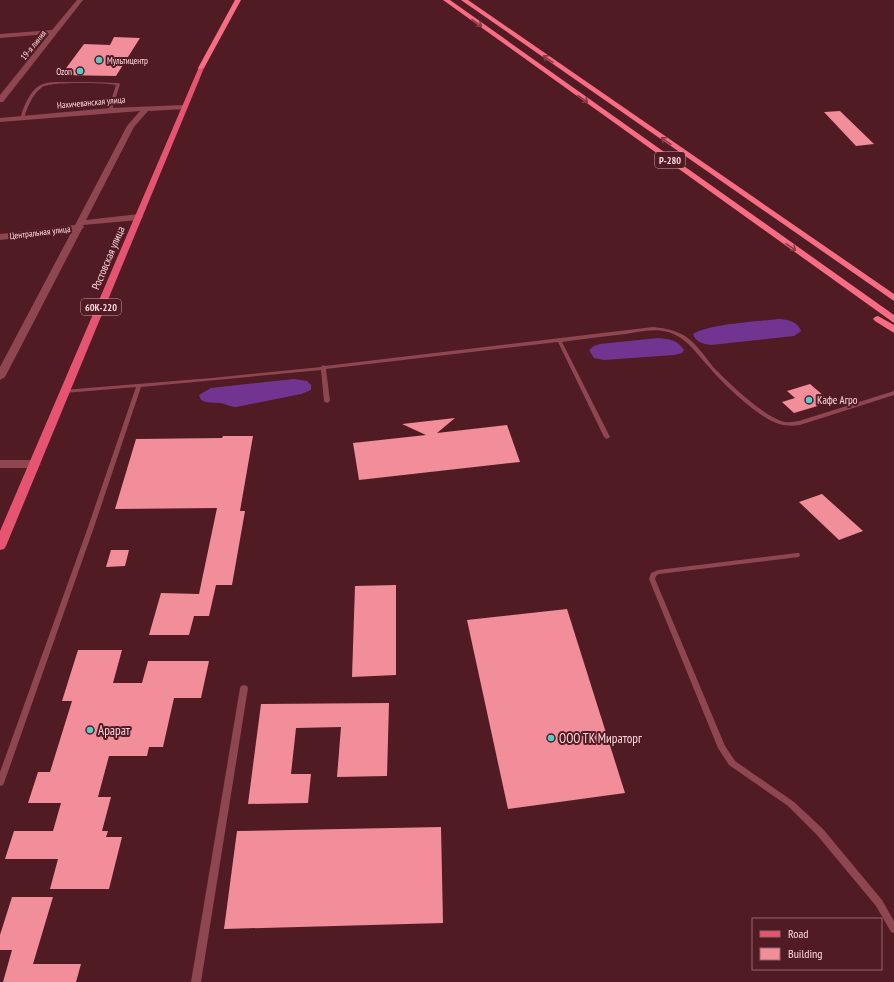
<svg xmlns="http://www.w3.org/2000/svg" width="894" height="982" viewBox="0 0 894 982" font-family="'PT Sans Narrow',sans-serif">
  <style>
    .forest { fill: #723491 }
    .building { fill: #f28d9a }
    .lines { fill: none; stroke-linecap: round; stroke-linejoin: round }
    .lane { fill: #8e4751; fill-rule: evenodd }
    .street { fill: #8e4751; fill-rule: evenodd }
    .primary { fill: #e75471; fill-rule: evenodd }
    .highway { fill: #f86d84; fill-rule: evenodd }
    .oneway { stroke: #8b3846 }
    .poi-dot { fill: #53cdc9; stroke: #511b24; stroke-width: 1.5 }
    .labels { text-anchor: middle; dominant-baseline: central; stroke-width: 4; stroke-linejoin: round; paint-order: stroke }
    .far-street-label { font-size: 9px; fill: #fed9dd; stroke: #511b24 }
    .far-poi-label { font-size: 9px; fill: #fed9dd; stroke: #511b24; text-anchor: start }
    .shield { fill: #511b24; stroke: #caa0a6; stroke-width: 1 }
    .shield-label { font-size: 10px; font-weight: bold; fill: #fed9dd }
    .street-label { font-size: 11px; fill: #fed9dd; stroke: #511b24 }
    .poi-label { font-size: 11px; fill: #fed9dd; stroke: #511b24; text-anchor: start }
    .near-poi-label { font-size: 13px; fill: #fed9dd; stroke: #511b24; text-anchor: start }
  </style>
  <rect width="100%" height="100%" fill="#511b24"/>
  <g class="forest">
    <path d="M 780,319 C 789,320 798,322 801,331 L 794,336 L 711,345 C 704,344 695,342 693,334 C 708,324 760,321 780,319 Z"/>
    <path d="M 658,338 C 669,339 678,340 684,350 L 682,353 L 674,355 L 604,360 L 594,358 L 589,350 L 594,346 L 600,344 Z"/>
    <path d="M 294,379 L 307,381 L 311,385 L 311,390 L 301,394 L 236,407 C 231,407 226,404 220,403 C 213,402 208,404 201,400 L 199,395 L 211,388 Z"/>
  </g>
  <g class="building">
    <polygon points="114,37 140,38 116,76 61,75 84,44 110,45"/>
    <polygon points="840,111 874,144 856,146 824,112"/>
    <polygon points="810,384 831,402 794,413 782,402 795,398 787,391"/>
    <polygon points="455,418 437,433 507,425 520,462 359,480 353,443 426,435 402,424"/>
    <polygon points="223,436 253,436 240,511 245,511 232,585 216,585 209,616 194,616 189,635 149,635 161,593 199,594 217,508 115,509 136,439 222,438"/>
    <polygon points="822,494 863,531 839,540 799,502"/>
    <polygon points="111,550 129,550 125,566 106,567"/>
    <polygon points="396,585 396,675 352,677 355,586"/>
    <polygon points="567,609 625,793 508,809 467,620"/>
    <polygon points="78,650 122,650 113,683 142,683 148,661 209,661 201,698 174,698 163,747 149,747 147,756 109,756 98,797 111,797 102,831 108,831 106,837 122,837 109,889 50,889 58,859 5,859 14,831 53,831 61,803 28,803 38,772 50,772 72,701 62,701"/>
    <polygon points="389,703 387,776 337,777 341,727 296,728 291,774 311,774 308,803 248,804 261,704"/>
    <polygon points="441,827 443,923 224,929 237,831"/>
    <polygon points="12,897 53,897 33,964 81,964 76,982 3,982 12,950 0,950 0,935"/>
  </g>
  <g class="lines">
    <g class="lane">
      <path d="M 65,82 L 91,82 L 118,83 L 120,84 L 112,110 L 110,111 L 108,110 L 116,85 C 103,83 49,81 41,88 C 32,95 27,108 24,118 L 21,119 C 21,110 31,90 39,86 C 46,81 58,82 65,82 Z"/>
      <path d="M 653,327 C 664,328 675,330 685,336 C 697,344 705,357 714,368 C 729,383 761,414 781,421 C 787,423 793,422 799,421 L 894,391 L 894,395 L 800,425 C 793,426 786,426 779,424 C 759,418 723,384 709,367 C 697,354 686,337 668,332 C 654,328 639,332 626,334 C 605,336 583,339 562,342 L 610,437 L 607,439 L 604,437 L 558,342 L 326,369 L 330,401 L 327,403 L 324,401 L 321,370 L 141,387 L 93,530 L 4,783 L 3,785 L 0,786 L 0,772 L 87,530 L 136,387 L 65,393 L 62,391 L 63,390 L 212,378 L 321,367 L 323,365 L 325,366 Z"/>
      <polygon points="797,553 799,553 800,555 799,557 659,574 656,576 655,579 725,746 735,761 794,802 823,829 882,900 894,921 894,933 891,932 876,906 817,835 788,806 729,765 718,748 649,579 651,573 658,570"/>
      <polygon points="244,685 247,686 248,688 201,982 191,982 240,688 241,686"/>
    </g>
    <g class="street">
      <polygon points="77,0 83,0 3,102 0,102 0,95 49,34 0,38 0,34 52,30"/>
      <polygon points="184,105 187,105 187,109 148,111 134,127 86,220 139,214 143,217 139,220 83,225 84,227 82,229 5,377 0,380 0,367 72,231 0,240 0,234 75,225 127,126 140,111 0,122 0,118 110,108"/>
      <polygon points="0,460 35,460 41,464 35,468 0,468"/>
    </g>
    <polygon class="primary" points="199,67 204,68 6,546 4,549 0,550 0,531"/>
    <g class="highway">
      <polygon points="235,0 241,0 204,68 199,69 198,68"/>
      <polygon points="443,0 450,0 894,315 894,323"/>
      <polygon points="461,0 468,0 894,294 894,301"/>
      <polygon points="878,316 894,325 894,333 875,321 873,319 875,317"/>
    </g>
  </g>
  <defs><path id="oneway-shaft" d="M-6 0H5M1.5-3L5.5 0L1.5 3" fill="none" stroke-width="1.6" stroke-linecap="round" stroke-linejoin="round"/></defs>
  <g class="oneway">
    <use href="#oneway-shaft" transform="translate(477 23) rotate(35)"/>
    <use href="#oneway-shaft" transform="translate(548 59) rotate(-145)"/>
    <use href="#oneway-shaft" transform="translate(583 99) rotate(35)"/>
    <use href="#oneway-shaft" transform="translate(666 141) rotate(-145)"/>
    <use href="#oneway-shaft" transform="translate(791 247) rotate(35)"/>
  </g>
  <g class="poi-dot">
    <circle cx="99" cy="60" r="4"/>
    <circle cx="80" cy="71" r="4"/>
    <circle cx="809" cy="400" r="4"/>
    <circle cx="90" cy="730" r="4"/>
    <circle cx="551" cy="738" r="4"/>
  </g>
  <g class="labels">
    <g class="far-street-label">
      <text transform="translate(33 45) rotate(-51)">19-я линия</text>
      <text transform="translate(91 102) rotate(-5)">Нахичеванская улица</text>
      <text transform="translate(40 232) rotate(-7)">Центральная улица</text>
    </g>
    <g class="far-poi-label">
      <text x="107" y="60">Мультицентр</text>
      <text x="72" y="71" text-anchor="end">Ozon</text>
    </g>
    <g class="shield">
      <rect x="655" y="152" width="30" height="16" rx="3"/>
      <rect x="81" y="299" width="40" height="16" rx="3"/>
    </g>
    <g class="shield-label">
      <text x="670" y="160">Р-280</text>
      <text x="101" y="307">60К-220</text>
    </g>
    <g class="street-label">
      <text transform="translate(108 258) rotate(-67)">Ростовская улица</text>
    </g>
    <g class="poi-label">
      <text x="817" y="400">Кафе Агро</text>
    </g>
    <g class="near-poi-label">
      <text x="98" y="730">Арарат</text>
      <text x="559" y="738">ООО ТК Мираторг</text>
    </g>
  </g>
  <rect x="752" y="918" width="130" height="52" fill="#511b24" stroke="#96676e"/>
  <rect x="760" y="931" width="20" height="6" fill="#e75471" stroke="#96676e"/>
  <text x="788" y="938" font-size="12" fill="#fed9dd">Road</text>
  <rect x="760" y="948" width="20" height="12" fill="#f28d9a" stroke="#96676e"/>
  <text x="788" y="958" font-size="12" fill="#fed9dd">Building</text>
</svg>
